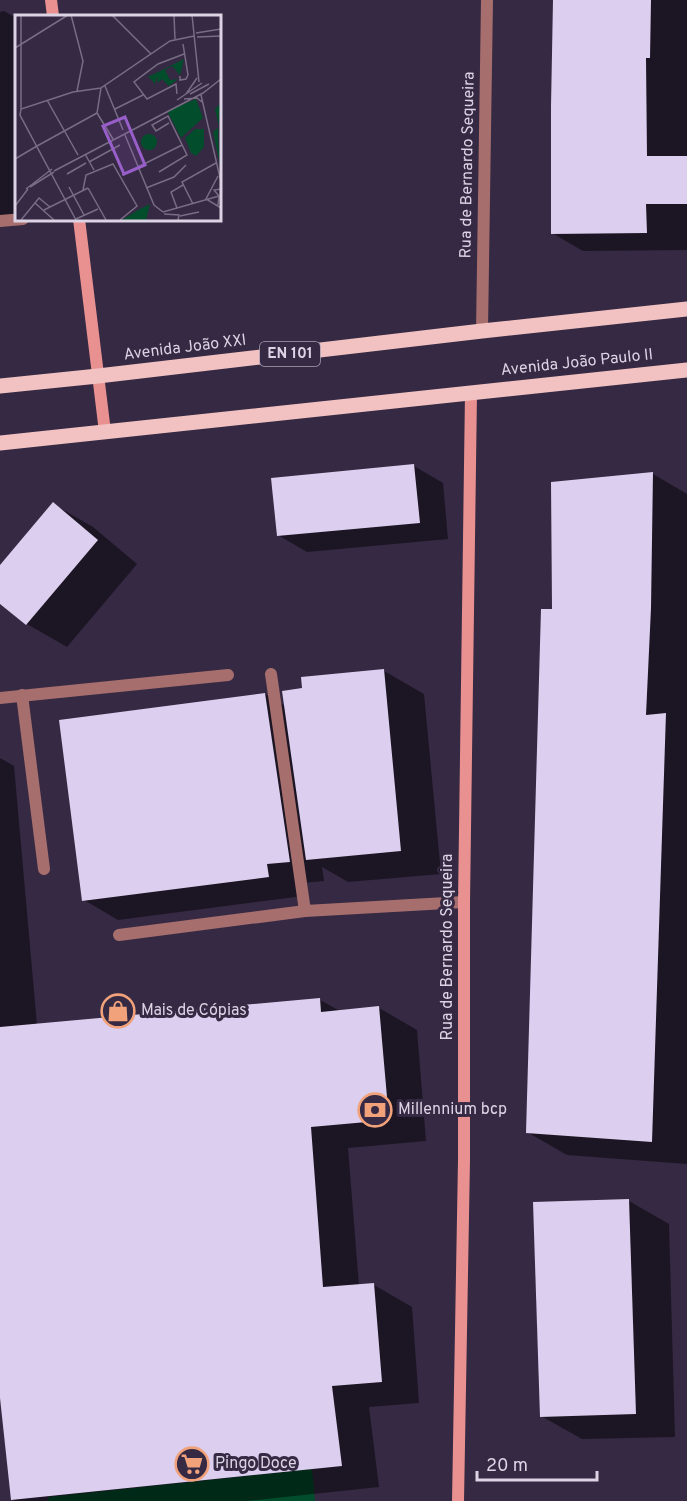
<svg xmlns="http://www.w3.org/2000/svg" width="687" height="1501" viewBox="0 0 687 1501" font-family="Overpass,sans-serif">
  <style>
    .green { fill: #024d2b }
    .shadow { fill: #0007 }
    .building { fill: #dcceee }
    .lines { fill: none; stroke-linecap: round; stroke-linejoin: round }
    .lane { stroke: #a66e6d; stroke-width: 12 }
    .street { stroke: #a66e6d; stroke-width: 12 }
    .secondary { stroke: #e99190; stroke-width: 12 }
    .primary { stroke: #f1c2c1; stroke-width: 15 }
    .labels { text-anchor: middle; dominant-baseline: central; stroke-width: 6; stroke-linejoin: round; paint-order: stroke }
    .shield { fill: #352943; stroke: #aaa1b4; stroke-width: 1.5 }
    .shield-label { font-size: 15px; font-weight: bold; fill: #dcd4e5 }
    .street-label { font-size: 16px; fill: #dcd4e5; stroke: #352943 }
    .poi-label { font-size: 16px; fill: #dcd4e5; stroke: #352943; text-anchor: start }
    .inset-road { fill: none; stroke: #786d84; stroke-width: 1.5 }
    .view { fill: #985eca; fill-opacity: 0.15; stroke: #985eca; stroke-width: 3 }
    .inset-edge { fill: none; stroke: #dcd4e5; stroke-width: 3 }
  </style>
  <rect width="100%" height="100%" fill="#352943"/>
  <polygon class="green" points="312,1469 315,1501 48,1501 48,1497"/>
  <g class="shadow">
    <polygon points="555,0 687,0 687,250 583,251 552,233"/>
    <polygon points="4,11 16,18 16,216 0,217 0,12"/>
    <polygon points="414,466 443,483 448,539 307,552 278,535"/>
    <polygon points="653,474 687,494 687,1164 567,1155 527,1132 554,610"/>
    <polygon points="53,504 93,527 137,564 67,647 27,624 0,602 0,568"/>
    <polygon points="384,671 424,694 441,874 348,882 322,867 324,881 301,883 303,896 118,920 84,900 265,694 285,706"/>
    <polygon points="0,758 14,766 37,1025 320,1000 340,1011 379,1008 417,1030 426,1141 348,1148 359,1286 374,1285 412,1307 419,1403 369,1407 379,1487 246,1501 15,1501 13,1500 0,1384"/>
    <polygon points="629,1201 669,1224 675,1437 582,1439 541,1416 535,1203"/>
  </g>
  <g class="building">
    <polygon points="553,0 651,0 650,58 646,58 647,156 687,156 687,204 646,204 647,233 551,234 551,106"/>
    <polygon points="414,464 420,523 277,536 271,478"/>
    <polygon points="653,472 651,608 646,715 666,713 652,1142 526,1133 541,609 552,609 551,482"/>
    <polygon points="53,502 98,540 26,625 0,604 0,565"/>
    <polygon points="384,669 401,851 306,860 282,691 302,688 301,677"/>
    <polygon points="265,693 290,862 267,864 269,877 82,901 59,720"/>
    <polygon points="320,998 321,1012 379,1006 389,1120 311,1127 323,1287 374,1283 382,1382 332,1386 342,1466 11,1500 0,1398 0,1027"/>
    <polygon points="629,1199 636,1414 540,1417 533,1202"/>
  </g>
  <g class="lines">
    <polyline class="lane" points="0,221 23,219"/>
    <g class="street">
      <polyline points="482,331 487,0"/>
      <polyline points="271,674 305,911"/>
      <polyline points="22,695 44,869"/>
      <polyline points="0,698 228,675"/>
      <polyline points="119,935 305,911 464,902"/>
    </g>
    <g class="secondary">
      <polyline points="51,0 53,16"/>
      <polyline points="79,219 105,432"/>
      <polyline points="458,1501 464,1160 464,902 471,393"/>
    </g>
    <g class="primary">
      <polyline points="0,386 98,376 482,331 687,309"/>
      <polyline points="0,443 687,370"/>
    </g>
  </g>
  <defs>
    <g id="shop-ring" transform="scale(1.725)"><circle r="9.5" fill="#352943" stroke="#f1a27b" stroke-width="1.5"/><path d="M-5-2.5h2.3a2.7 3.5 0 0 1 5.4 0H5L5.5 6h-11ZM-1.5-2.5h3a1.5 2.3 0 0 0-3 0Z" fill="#f1a27b"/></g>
    <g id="bank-ring" transform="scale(1.725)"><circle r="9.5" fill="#352943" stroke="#f1a27b" stroke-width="1.5"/><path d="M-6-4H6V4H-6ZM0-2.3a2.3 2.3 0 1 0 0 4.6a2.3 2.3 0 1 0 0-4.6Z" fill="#f1a27b"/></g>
    <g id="supermarket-ring" transform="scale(1.725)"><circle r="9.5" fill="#352943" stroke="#f1a27b" stroke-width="1.5"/><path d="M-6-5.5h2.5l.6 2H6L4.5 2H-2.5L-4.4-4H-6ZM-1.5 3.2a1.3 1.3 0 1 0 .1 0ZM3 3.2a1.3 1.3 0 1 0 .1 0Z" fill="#f1a27b"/></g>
  </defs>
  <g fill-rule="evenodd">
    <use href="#shop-ring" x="118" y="1011"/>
    <use href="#bank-ring" x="375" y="1110"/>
    <use href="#supermarket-ring" x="192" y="1464"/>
  </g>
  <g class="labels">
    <rect class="shield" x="260" y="342" width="60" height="24" rx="4.5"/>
    <g class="shield-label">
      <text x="290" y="354">EN 101</text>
    </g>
    <g class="street-label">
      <text transform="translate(468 165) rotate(-89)">Rua de Bernardo Sequeira</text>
      <text transform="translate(185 348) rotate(-7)">Avenida João XXI</text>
      <text transform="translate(577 363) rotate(-6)">Avenida João Paulo II</text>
      <text transform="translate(448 947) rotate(-90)">Rua de Bernardo Sequeira</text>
    </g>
    <g class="poi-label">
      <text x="141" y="1011">Mais de Cópias</text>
      <text x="398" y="1110">Millennium bcp</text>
      <text x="215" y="1464">Pingo Doce</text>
    </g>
  </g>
  <g transform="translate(15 15)">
    <rect width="206" height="206" fill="#352943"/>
    <path d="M 169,44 L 165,60 L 157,51 L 150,55 L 155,65 L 163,64 L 154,71 L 147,64 L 143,68 L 142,62 L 140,69 L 132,60 L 135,61 ZM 181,84 L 188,103 L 166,123 L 152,96 ZM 205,89 L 203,121 L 205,150 L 198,117 L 204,112 L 200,94 ZM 180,114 L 189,114 L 189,132 L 181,141 L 176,138 L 170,123 ZM126 127a8 8 0 1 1 16 0a8 8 0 1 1-16 0ZM 135,189 L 131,205 L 107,205 L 123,195 Z" fill="#024d2b"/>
    <path class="inset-road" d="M 56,0 L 68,46 L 62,76M 97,0 L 136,39M 159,0 L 160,24M 177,0 L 184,67M 181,18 L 206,14M 182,22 L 206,21M 0,33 L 53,0M 165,61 L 165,65 L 171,64 L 173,60 L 168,29M 90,71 L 108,115M 162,79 L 161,69 L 132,84 L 119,67 L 143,49 L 169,39M 171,79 L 182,63M 175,79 L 194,69M 186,80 L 206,167M 169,84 L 182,83 L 187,87M 32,85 L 63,140M 162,85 L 187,68M 6,94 L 6,0M 100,94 L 128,80M 110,120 L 139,190 L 148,197M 98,124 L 82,98 L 86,73 L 155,26 L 179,21M 22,131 L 82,98M 70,139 L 79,155M 0,144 L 22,131M 74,147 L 105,130M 39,156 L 188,78 L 206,64M 144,157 L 172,140 L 153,101 L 137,110 L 141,116 L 154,108M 52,159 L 71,148M 107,160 L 167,130M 203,161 L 191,184 L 206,193M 15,172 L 39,157M 54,172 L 69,200M 73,173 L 91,205M 131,173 L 159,162 L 171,150M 11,174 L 37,154M 68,175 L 71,160 L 98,149 L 122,191 L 105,205M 20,188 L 39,205M 178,189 L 167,167 L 201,148M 203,190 L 204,181 L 199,175 L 206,174M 0,191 L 13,174M 162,193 L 156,177 L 168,170M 29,195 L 73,173M 148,197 L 204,181M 149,199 L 164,200 L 163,205M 165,201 L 184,197M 61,204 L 83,194M 6,205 L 24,183 L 35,192M 61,205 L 5,100 L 6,94 L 58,77 L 86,73"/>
    <path class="view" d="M 110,102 L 130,150 L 109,159 L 88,111 Z"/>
    <rect width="206" height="206" class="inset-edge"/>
  </g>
  <path d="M477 1471v9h120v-9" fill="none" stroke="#dcd4e5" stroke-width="3"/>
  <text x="486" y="1471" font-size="18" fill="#dcd4e5" stroke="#352943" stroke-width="4.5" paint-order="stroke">20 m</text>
</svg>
